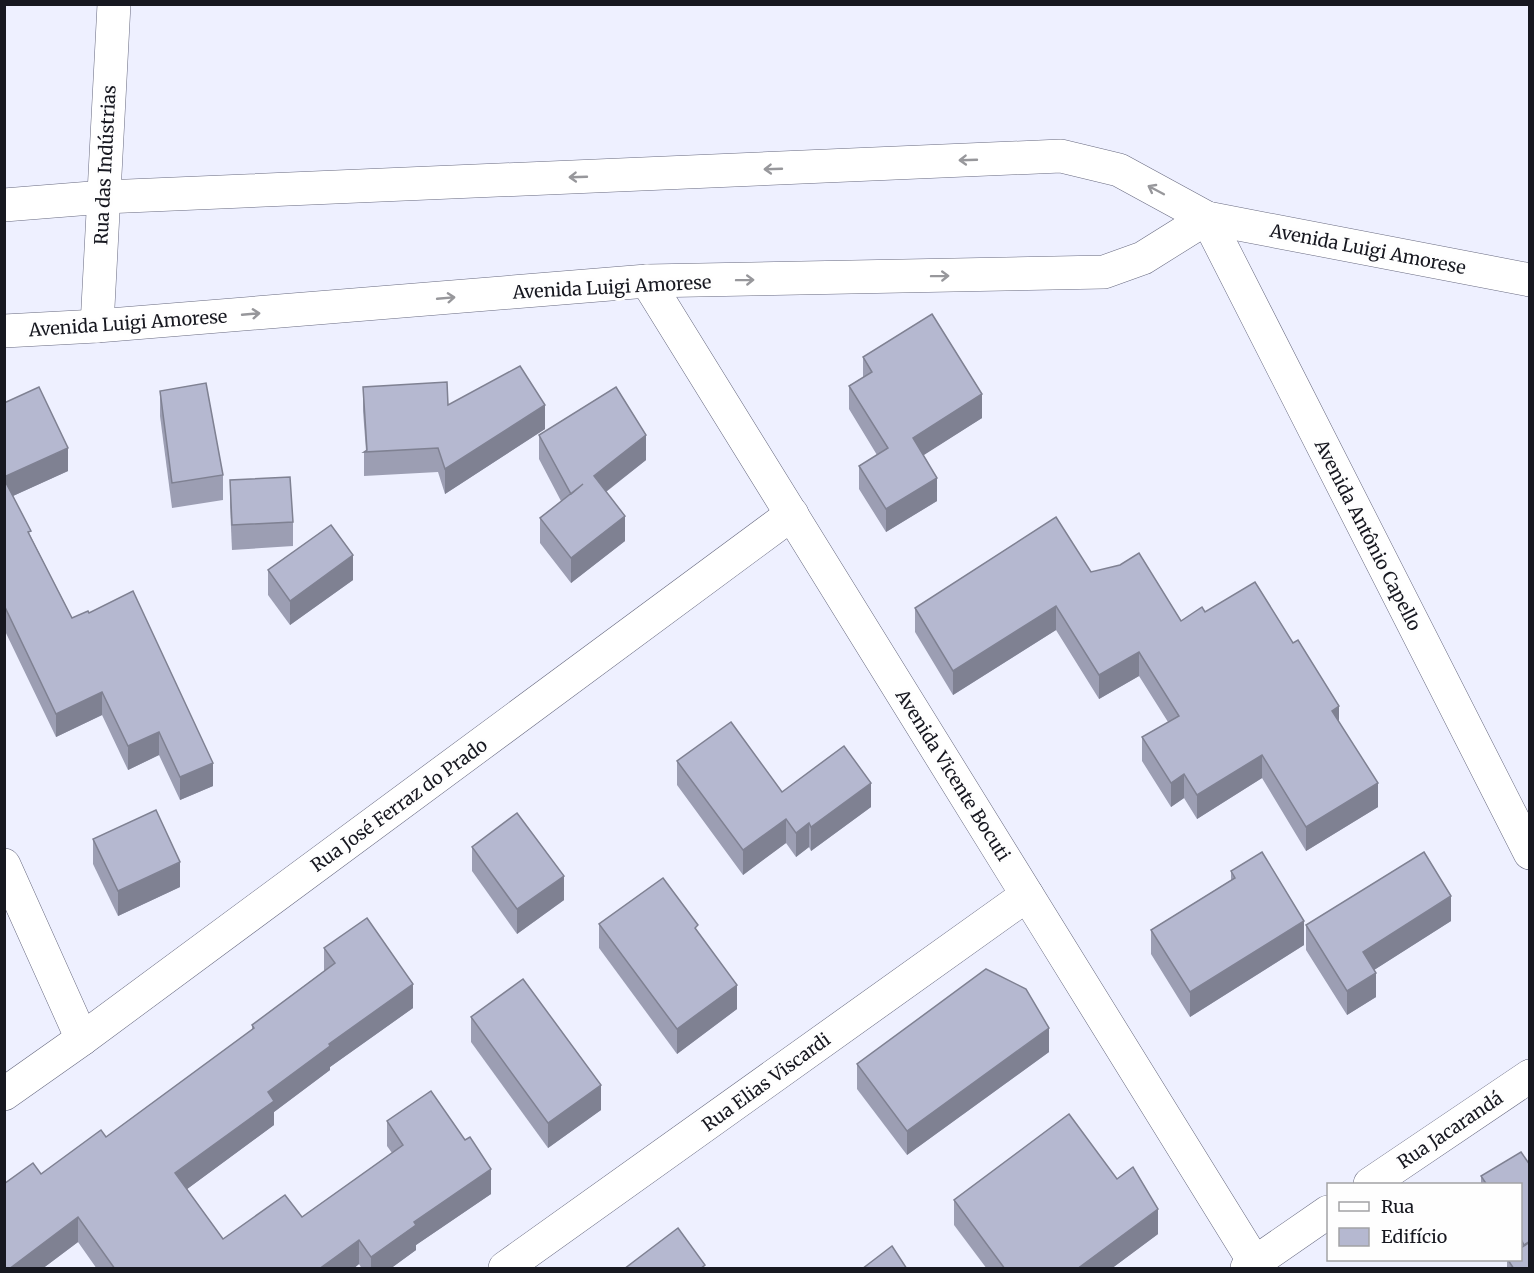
<svg xmlns="http://www.w3.org/2000/svg" width="1534" height="1273" viewBox="0 0 1534 1273" font-family="Merriweather,serif">
  <style>
    .lines { fill: none; stroke-linecap: round; stroke-linejoin: round }
    .street-casing { stroke: #686a80; stroke-width: 34 }
    .secondary-casing { stroke: #686a80; stroke-width: 34 }
    .street { stroke: #fff; stroke-width: 33 }
    .secondary { stroke: #fff; stroke-width: 33 }
    .wall { fill: #9c9eb3 }
    .shaded-wall { fill: #7f8192 }
    .building { fill: #b5b8d0; stroke: #7f8192; stroke-width: 1.5 }
    .oneway { stroke: #97979b }
    .labels { text-anchor: middle; dominant-baseline: central; stroke-width: 6; stroke-linejoin: round; paint-order: stroke }
    .street-label { font-size: 18px; fill: #171820; stroke: #fefefe }
  </style>
  <rect width="100%" height="100%" fill="#eef0ff"/>
  <g class="lines">
    <g class="street-casing">
      <g id="street">
        <polyline points="1207,218 1530,853"/>
        <polyline points="647,281 1258,1268"/>
        <polyline points="4,865 82,1039"/>
        <polyline points="4,1094 82,1039 792,514"/>
        <polyline points="1370,1184 1530,1076"/>
        <polyline points="505,1268 1027,895"/>
        <polyline points="1247,1268 1328,1212"/>
      </g>
    </g>
    <g class="secondary-casing">
      <g id="secondary">
        <polyline points="4,205 104,197 1061,156 1119,170 1207,218 1530,280"/>
        <polyline points="97,326 114,4"/>
        <polyline points="4,331 97,326 647,281 1104,272 1143,258 1207,218"/>
      </g>
    </g>
    <use href="#street" class="street"/>
    <use href="#secondary" class="secondary"/>
  </g>
  <g class="wall">
    <polygon points="863,357 982,418 923,455 937,501 886,532 859,489 859,466 877,455 849,409 849,386 863,377"/>
    <polygon points="363,387 448,405 545,429 445,494 438,472 364,476 364,452 366,451 363,411"/>
    <polygon points="160,391 223,475 223,500 172,508 160,416"/>
    <polygon points="4,403 68,471 13,496 31,537 72,618 213,786 180,800 159,755 128,770 102,715 56,737 4,629"/>
    <polygon points="539,435 646,460 606,492 625,541 571,583 540,543 540,518 561,501 539,459"/>
    <polygon points="230,480 293,522 293,546 232,550 230,505"/>
    <polygon points="268,570 353,580 290,625 268,595"/>
    <polygon points="1091,572 1181,621 1205,612 1339,722 1378,807 1306,851 1262,778 1197,819 1184,798 1171,807 1142,761 1142,737 1168,722 1139,676 1099,699 1056,630 953,695 915,632 915,608"/>
    <polygon points="677,761 782,792 871,807 811,851 809,847 796,857 786,843 743,875 677,785"/>
    <polygon points="93,839 180,887 118,916 93,864"/>
    <polygon points="472,847 564,900 517,934 472,871"/>
    <polygon points="1231,871 1304,945 1190,1017 1151,954 1151,930 1231,880"/>
    <polygon points="1451,921 1374,970 1376,997 1347,1015 1306,950 1306,925"/>
    <polygon points="599,924 698,932 737,1009 677,1054 599,948"/>
    <polygon points="324,948 413,1008 330,1067 330,1070 274,1112 274,1125 187,1189 223,1239 302,1217 392,1153 387,1146 387,1121 491,1194 416,1245 416,1250 390,1269 362,1269 359,1264 353,1269 97,1269 78,1242 42,1269 4,1269 41,1174 106,1137 252,1030 252,1025 324,971"/>
    <polygon points="471,1017 601,1110 548,1148 471,1042"/>
    <polygon points="1049,1052 907,1155 857,1089 857,1064"/>
    <polygon points="1530,1165 1530,1269 1507,1269 1507,1260 1521,1260 1521,1185 1481,1185 1481,1176"/>
    <polygon points="954,1200 1158,1234 1111,1269 987,1269 954,1225"/>
  </g>
  <g class="shaded-wall">
    <polygon points="982,394 982,418 913,462 913,438"/>
    <polygon points="545,405 545,429 445,494 445,469"/>
    <polygon points="646,435 646,460 594,501 594,476"/>
    <polygon points="68,448 68,471 4,500 4,477"/>
    <polygon points="937,478 937,501 886,532 886,509"/>
    <polygon points="625,516 625,541 571,583 571,558"/>
    <polygon points="353,555 353,580 290,625 290,601"/>
    <polygon points="1056,606 1056,630 953,695 953,671"/>
    <polygon points="1139,652 1139,676 1099,699 1099,675"/>
    <polygon points="102,692 102,715 56,737 56,714"/>
    <polygon points="1339,706 1339,730 1332,711"/>
    <polygon points="159,732 159,755 128,770 128,746"/>
    <polygon points="1262,755 1262,778 1197,819 1197,795"/>
    <polygon points="213,763 213,786 180,800 180,777"/>
    <polygon points="1184,774 1184,798 1171,807 1171,783"/>
    <polygon points="871,783 871,807 811,851 811,827"/>
    <polygon points="1378,783 1378,807 1306,851 1306,827"/>
    <polygon points="786,819 786,843 743,875 743,850"/>
    <polygon points="809,823 809,847 796,857 796,833"/>
    <polygon points="180,862 180,887 118,916 118,891"/>
    <polygon points="564,876 564,900 517,934 517,909"/>
    <polygon points="1451,896 1451,921 1363,977 1363,952"/>
    <polygon points="1304,921 1304,945 1190,1017 1190,992"/>
    <polygon points="1376,973 1376,997 1347,1015 1347,991"/>
    <polygon points="413,984 413,1008 330,1067 330,1070 274,1112 274,1125 175,1198 175,1173 268,1092 329,1044"/>
    <polygon points="737,985 737,1009 677,1054 677,1029"/>
    <polygon points="1049,1028 1049,1052 907,1155 907,1131"/>
    <polygon points="601,1085 601,1110 548,1148 548,1123"/>
    <polygon points="491,1169 491,1194 416,1245 416,1250 390,1269 371,1269 371,1257 414,1222"/>
    <polygon points="1158,1209 1158,1234 1111,1269 1077,1269"/>
    <polygon points="78,1217 78,1242 42,1269 9,1269"/>
    <polygon points="359,1240 359,1264 353,1269 319,1269"/>
  </g>
  <g class="building">
    <polygon points="932,314 982,394 913,438 937,478 886,509 859,466 888,448 849,386 872,372 863,357"/>
    <polygon points="520,366 545,405 445,469 438,448 364,452 367,450 363,387 447,382 448,405"/>
    <polygon points="206,383 223,475 172,483 160,391"/>
    <polygon points="39,387 68,448 4,477 4,403"/>
    <polygon points="616,387 646,435 594,476 625,516 571,558 540,518 583,484 571,494 539,435"/>
    <polygon points="290,477 293,522 232,525 230,480"/>
    <polygon points="4,479 31,531 28,532 72,618 88,611 89,613 133,591 213,763 180,777 159,732 128,746 102,692 56,714 4,605"/>
    <polygon points="1056,517 1091,572 1120,565 1139,553 1181,621 1202,607 1205,612 1255,582 1293,643 1298,640 1339,706 1332,711 1378,783 1306,827 1262,755 1197,795 1184,774 1171,783 1142,737 1179,716 1139,652 1099,675 1056,606 953,671 915,608"/>
    <polygon points="331,525 353,555 290,601 268,570"/>
    <polygon points="731,722 782,792 844,746 871,783 811,827 809,823 796,833 786,819 743,850 677,761"/>
    <polygon points="156,810 180,862 118,891 93,839"/>
    <polygon points="517,813 564,876 517,909 472,847"/>
    <polygon points="1262,852 1304,921 1190,992 1151,930 1235,878 1231,871"/>
    <polygon points="1424,852 1451,896 1363,952 1376,973 1347,991 1306,925"/>
    <polygon points="663,878 698,925 695,928 737,985 677,1029 599,924"/>
    <polygon points="367,918 413,984 329,1044 330,1046 268,1092 274,1101 175,1173 223,1239 285,1195 302,1217 403,1145 387,1121 431,1091 465,1140 470,1137 491,1169 414,1222 416,1225 371,1257 359,1240 319,1269 115,1269 78,1217 9,1269 4,1269 4,1184 33,1163 41,1174 101,1130 106,1137 254,1028 252,1025 335,963 324,948"/>
    <polygon points="986,969 1026,989 1049,1028 907,1131 857,1064"/>
    <polygon points="523,979 601,1085 548,1123 471,1017"/>
    <polygon points="1069,1114 1117,1179 1133,1167 1158,1209 1077,1269 1005,1269 954,1200"/>
    <polygon points="1521,1152 1530,1165 1530,1241 1524,1245 1521,1239 1521,1185 1487,1185 1481,1176"/>
    <polygon points="678,1228 705,1265 700,1269 624,1269"/>
    <polygon points="1530,1242 1530,1269 1514,1269 1508,1260 1521,1260 1521,1248"/>
    <polygon points="892,1246 907,1269 862,1269"/>
  </g>
  <defs><path id="oneway-shaft" d="M-6 0H5M1.5-3L5.5 0L1.5 3" fill="none" stroke-width="1.6" stroke-linecap="round" stroke-linejoin="round" transform="scale(1.5)"/></defs>
  <g class="oneway">
    <use href="#oneway-shaft" transform="translate(968 160) rotate(178)"/>
    <use href="#oneway-shaft" transform="translate(773 169) rotate(178)"/>
    <use href="#oneway-shaft" transform="translate(578 177) rotate(178)"/>
    <use href="#oneway-shaft" transform="translate(1156 190) rotate(-152)"/>
    <use href="#oneway-shaft" transform="translate(940 276) rotate(-1)"/>
    <use href="#oneway-shaft" transform="translate(745 280) rotate(-1)"/>
    <use href="#oneway-shaft" transform="translate(446 298) rotate(-5)"/>
    <use href="#oneway-shaft" transform="translate(251 314) rotate(-5)"/>
  </g>
  <g class="labels">
    <g class="street-label">
      <text transform="translate(105 165) rotate(-87)">Rua das Indústrias</text>
      <text transform="translate(1368 249) rotate(11)">Avenida Luigi Amorese</text>
      <text transform="translate(612 287) rotate(-3)">Avenida Luigi Amorese</text>
      <text transform="translate(128 323) rotate(-4)">Avenida Luigi Amorese</text>
      <text transform="translate(1368 535) rotate(63)">Avenida Antônio Capello</text>
      <text transform="translate(953 775) rotate(58)">Avenida Vicente Bocuti</text>
      <text transform="translate(399 805) rotate(-36)">Rua José Ferraz do Prado</text>
      <text transform="translate(766 1082) rotate(-36)">Rua Elias Viscardi</text>
      <text transform="translate(1450 1130) rotate(-34)">Rua Jacarandá</text>
    </g>
  </g>
  <rect width="1534" height="1273" fill="none" stroke="#171820" stroke-width="12"/>
  <rect x="1327" y="1183" width="195" height="78" fill="#fefefe" stroke="#a2a2a5" stroke-width="1.5"/>
  <rect x="1339" y="1202" width="30" height="9" fill="#ffffff" stroke="#a2a2a5" stroke-width="1.5"/>
  <text x="1381" y="1213" font-size="18" fill="#171820">Rua</text>
  <rect x="1339" y="1228" width="30" height="18" fill="#b5b8d0" stroke="#a2a2a5" stroke-width="1.5"/>
  <text x="1381" y="1243" font-size="18" fill="#171820">Edifício</text>
</svg>
